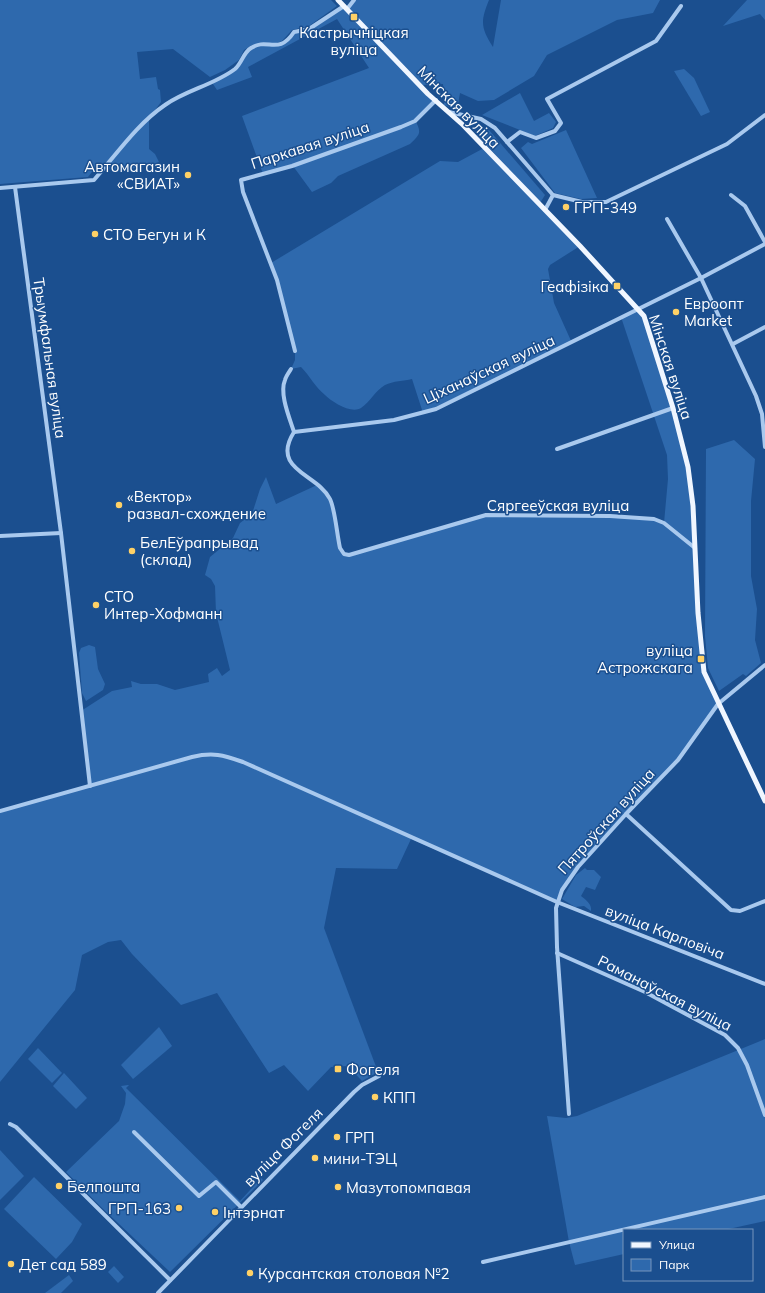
<svg xmlns="http://www.w3.org/2000/svg" width="765" height="1293" viewBox="0 0 765 1293" font-family="Mulish,sans-serif">
  <style>
    .green { fill: #2e69ad }
    .lines { fill: none; stroke-linecap: round; stroke-linejoin: round }
    .minor { stroke: #a9c9ee; stroke-width: 4 }
    .major { stroke: #f0f6ff; stroke-width: 5 }
    .poi-dot { fill: #ffd166; stroke: #1b4f8f; stroke-width: 1.5 }
    .labels { text-anchor: middle; dominant-baseline: central; stroke-width: 3; stroke-linejoin: round; paint-order: stroke }
    .poi-label { font-size: 15px; fill: #fff; stroke: #1b4f8f; text-anchor: start }
    .street-label { font-size: 15px; fill: #fff; stroke: #1b4f8f }
  </style>
  <rect width="100%" height="100%" fill="#1b4f8f"/>
  <g class="green">
    <polygon points="0,0 331,0 337,6 309,26 292,30 282,41 275,44 265,43 252,45 244,50 239,60 225,70 210,77 173,49 137,52 140,79 156,77 158,89 160,90 161,102 149,118 149,149 155,154 159,162 155,164 116,172 98,164 88,177 0,184"/>
    <path d="M 355,0 L 489,0 C 480,22 481,28 493,47 L 501,0 L 660,0 L 653,13 L 617,20 L 547,55 L 534,76 L 494,100 L 478,101 L 460,93 L 457,110 L 444,105 L 443,84 L 423,85 L 348,8 Z"/>
    <polygon points="747,0 765,0 765,20 760,14 723,26"/>
    <path d="M 344,6 L 436,100 L 415,120 C 422,133 420,134 410,144 L 338,176 L 331,183 L 312,192 L 293,166 L 263,174 L 242,116 L 369,68 L 337,19 L 248,67 L 252,77 L 217,90 L 211,81 L 234,70 L 252,47 L 282,44 L 294,32 L 309,29 Z"/>
    <polygon points="684,69 694,78 710,112 701,116 674,71"/>
    <polygon points="520,93 534,121 549,113 556,122 553,128 535,136 482,115"/>
    <polygon points="489,130 545,195 540,203 477,135"/>
    <polygon points="566,130 597,198 581,199 555,193 521,148 528,142 532,144"/>
    <path d="M 484,148 L 580,246 L 550,265 L 548,269 L 554,303 L 572,343 L 423,413 L 412,379 C 404,381 393,381 385,385 C 375,391 370,402 361,408 C 351,414 332,402 325,395 C 315,387 310,376 301,367 L 291,369 L 295,360 L 295,351 L 271,263 L 440,161 L 458,162 Z"/>
    <polygon points="638,309 644,316 688,467 702,664 718,704 681,756 578,867 557,902 411,839 397,869 336,868 324,928 378,1072 362,1081 348,1066 331,1067 308,1091 284,1065 269,1073 217,993 181,1005 132,954 121,940 108,942 82,955 75,990 0,1082 0,811 90,786 81,711 112,691 132,687 131,681 141,684 157,684 175,690 209,682 208,674 217,668 222,676 230,670 216,613 215,586 211,579 205,575 210,557 233,538 240,523 252,514 260,489 266,477 276,504 317,485 330,499 340,548 344,554 349,555 486,515 644,518 664,523 668,479 667,455 621,317"/>
    <polygon points="734,440 755,459 751,501 751,576 757,609 755,640 761,663 746,676 743,674 719,691 708,668 705,636 706,449"/>
    <polygon points="89,645 95,647 98,669 105,684 103,690 86,701 82,693 79,653 81,648"/>
    <path d="M 585,868 L 587,870 L 594,870 L 601,877 L 595,890 L 586,887 L 581,896 C 586,900 592,904 591,911 L 584,906 L 575,907 L 562,899 L 576,875 Z"/>
    <polygon points="159,1027 172,1046 133,1079 121,1065"/>
    <polygon points="765,1039 765,1221 724,1230 624,1230 624,1254 575,1265 569,1242 547,1116 566,1118 577,1116"/>
    <polygon points="38,1048 62,1073 52,1083 28,1059"/>
    <polygon points="64,1073 87,1098 76,1109 53,1086"/>
    <polygon points="128,1085 129,1085 126,1088 240,1201 261,1178 263,1180 170,1272 101,1207 66,1172 119,1121 125,1104 126,1093 121,1086"/>
    <polygon points="0,1150 24,1176 0,1200"/>
    <polygon points="34,1177 82,1224 72,1242 56,1259 4,1209"/>
    <polygon points="114,1266 124,1277 118,1283 108,1272"/>
    <polygon points="69,1275 73,1281 61,1293 45,1293"/>
  </g>
  <g class="lines">
    <g class="minor">
      <polyline points="347,9 354,0"/>
      <polyline points="449,112 481,119 495,128 553,195 582,202 606,202 727,144 765,115"/>
      <polyline points="507,142 520,132 536,138 555,131 561,123 547,99 656,41 681,6"/>
      <polyline points="15,187 61,533 90,786"/>
      <path d="M 0,188 L 94,180 C 116,155 137,124 165,105 C 186,90 214,85 235,69 C 242,63 243,53 251,48 C 268,37 278,56 294,32 L 309,29 L 344,6"/>
      <polyline points="731,195 745,206 765,242"/>
      <polyline points="545,210 553,195"/>
      <polyline points="667,219 701,278 756,396 762,414 765,447"/>
      <polyline points="733,344 765,327"/>
      <polyline points="295,351 277,280 243,192 241,180 292,166 401,127 415,121 436,100"/>
      <path d="M 291,369 C 289,372 286,376 285,380 C 279,394 290,419 294,432"/>
      <polyline points="294,432 394,420 436,409 701,278 765,244"/>
      <path d="M 294,432 C 270,470 318,474 330,499 C 335,509 337,535 340,548 L 344,554 L 349,555 L 486,515 L 610,516 L 654,519 L 664,523 L 695,548"/>
      <polyline points="557,449 673,408"/>
      <polyline points="0,536 61,533"/>
      <path d="M 0,811 L 192,757 C 213,752 223,755 243,762 L 557,902 L 765,984"/>
      <polyline points="626,814 731,910 740,911 765,901"/>
      <polyline points="557,953 645,992 725,1035 738,1048 747,1065 765,1115"/>
      <polyline points="569,1114 557,947 556,908 562,890 578,867 626,814 678,760 718,704 765,665"/>
      <polyline points="10,1124 16,1127 170,1280"/>
      <polyline points="134,1132 199,1196 216,1182 241,1207"/>
      <polyline points="483,1262 765,1197"/>
      <polyline points="158,1293 354,1092 362,1085 379,1076"/>
    </g>
    <polyline class="major" points="338,0 428,94 463,125 580,246 644,316 673,408 688,467 693,506 698,613 704,672 765,801"/>
  </g>
  <g class="poi-dot">
    <rect x="350" y="13" width="8" height="8" rx="2"/>
    <circle cx="188" cy="175" r="4"/>
    <circle cx="566" cy="207" r="4"/>
    <circle cx="95" cy="234" r="4"/>
    <rect x="613" y="282" width="8" height="8" rx="2"/>
    <circle cx="676" cy="312" r="4"/>
    <circle cx="119" cy="505" r="4"/>
    <circle cx="132" cy="551" r="4"/>
    <circle cx="96" cy="605" r="4"/>
    <rect x="697" y="655" width="8" height="8" rx="2"/>
    <rect x="334" y="1065" width="8" height="8" rx="2"/>
    <circle cx="375" cy="1097" r="4"/>
    <circle cx="337" cy="1137" r="4"/>
    <circle cx="315" cy="1158" r="4"/>
    <circle cx="59" cy="1186" r="4"/>
    <circle cx="338" cy="1187" r="4"/>
    <circle cx="179" cy="1208" r="4"/>
    <circle cx="215" cy="1212" r="4"/>
    <circle cx="11" cy="1264" r="4"/>
    <circle cx="250" cy="1273" r="4"/>
  </g>
  <g class="labels">
    <g class="poi-label">
      <text x="354" y="32" text-anchor="middle">Кастрычніцкая<tspan x="354" dy="17">вуліца</tspan></text>
      <text x="180" y="166" text-anchor="end">Автомагазин<tspan x="180" dy="17">«СВИАТ»</tspan></text>
      <text x="574" y="207">ГРП-349</text>
      <text x="103" y="234">СТО Бегун и К</text>
      <text x="609" y="286" text-anchor="end">Геафізіка</text>
      <text x="684" y="303">Евроопт<tspan x="684" dy="17">Market</tspan></text>
      <text x="127" y="496">«Вектор»<tspan x="127" dy="17">развал-схождение</tspan></text>
      <text x="140" y="542">БелЕўрапрывад<tspan x="140" dy="17">(склад)</tspan></text>
      <text x="104" y="596">СТО<tspan x="104" dy="17">Интер-Хофманн</tspan></text>
      <text x="693" y="650" text-anchor="end">вуліца<tspan x="693" dy="17">Астрожскага</tspan></text>
      <text x="346" y="1069">Фогеля</text>
      <text x="383" y="1097">КПП</text>
      <text x="345" y="1137">ГРП</text>
      <text x="323" y="1158">мини-ТЭЦ</text>
      <text x="67" y="1186">Белпошта</text>
      <text x="346" y="1187">Мазутопомпавая</text>
      <text x="171" y="1208" text-anchor="end">ГРП-163</text>
      <text x="223" y="1212">Інтэрнат</text>
      <text x="19" y="1264">Дет сад 589</text>
      <text x="258" y="1273">Курсантская столовая №2</text>
    </g>
    <g class="street-label">
      <text transform="translate(459 107) rotate(45)">Мінская вуліца</text>
      <text transform="translate(310 145) rotate(-18)">Паркавая вуліца</text>
      <text transform="translate(50 358) rotate(82)">Трыумфальная вуліца</text>
      <text transform="translate(671 367) rotate(72)">Мінская вуліца</text>
      <text transform="translate(489 369) rotate(-25)">Ціханаўская вуліца</text>
      <text x="558" y="505">Сяргееўская вуліца</text>
      <text transform="translate(606 821) rotate(-48)">Пятроўская вуліца</text>
      <text transform="translate(665 932) rotate(21)">вуліца Карповіча</text>
      <text transform="translate(665 993) rotate(27)">Раманаўская вуліца</text>
      <text transform="translate(283 1147) rotate(-45)">вуліца Фогеля</text>
    </g>
  </g>
  <rect x="623" y="1229" width="130" height="52" fill="#1b4f8f" stroke="#7695bc"/>
  <rect x="631" y="1242" width="20" height="6" fill="#f0f6ff" stroke="#7695bc"/>
  <text x="659" y="1249" font-size="12" fill="#ffffff">Улица</text>
  <rect x="631" y="1259" width="20" height="12" fill="#2e69ad" stroke="#7695bc"/>
  <text x="659" y="1269" font-size="12" fill="#ffffff">Парк</text>
</svg>
